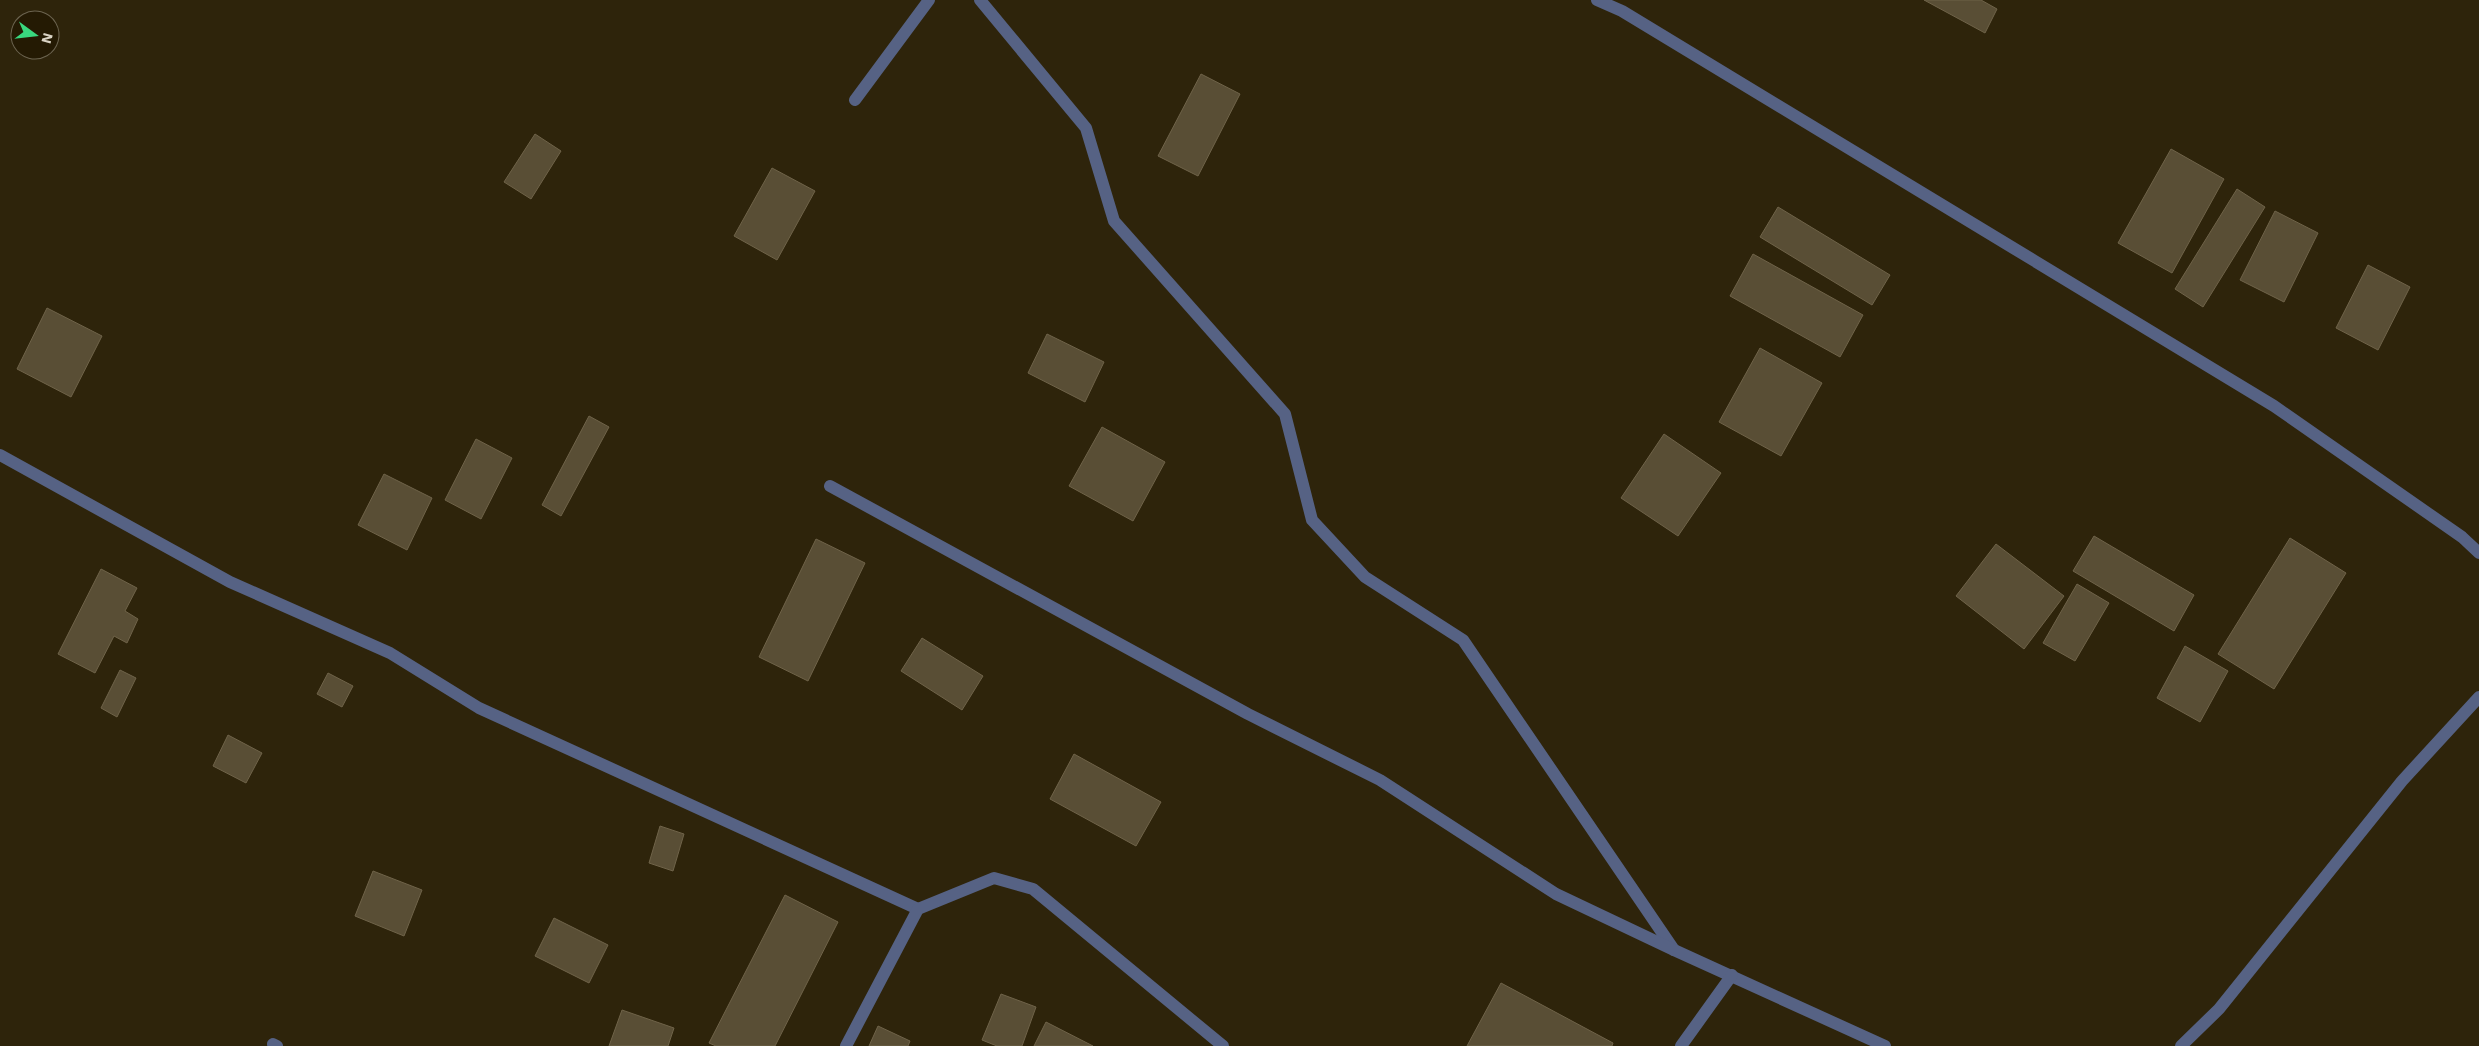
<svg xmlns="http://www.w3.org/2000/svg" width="2479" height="1046" viewBox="0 0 2479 1046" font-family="'Work Sans',sans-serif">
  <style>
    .building { fill: #594e35; stroke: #6f6349 }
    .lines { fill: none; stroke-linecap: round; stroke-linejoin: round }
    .minor { stroke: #566284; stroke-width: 12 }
  </style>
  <rect width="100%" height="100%" fill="#2e240b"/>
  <g class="building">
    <polygon points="1924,0 1981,0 1997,9 1985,33"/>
    <polygon points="1201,74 1240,94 1198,176 1158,156"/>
    <polygon points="535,134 561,151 531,199 504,182"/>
    <polygon points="2171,149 2224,179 2172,273 2118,243"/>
    <polygon points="772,168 815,191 777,260 734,236"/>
    <polygon points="2237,189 2265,207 2203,307 2175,289"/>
    <polygon points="1778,207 1890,275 1872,305 1760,237"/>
    <polygon points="2275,211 2318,233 2284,302 2240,280"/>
    <polygon points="1753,254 1863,315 1840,357 1730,296"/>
    <polygon points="2368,265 2410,287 2378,350 2336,328"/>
    <polygon points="47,308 102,336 71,397 17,369"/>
    <polygon points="1047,334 1104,362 1085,402 1028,373"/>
    <polygon points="1760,348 1822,383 1781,456 1719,422"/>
    <polygon points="589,416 609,427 561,516 542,505"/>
    <polygon points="1102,427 1165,462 1133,521 1069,486"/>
    <polygon points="1664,434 1721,473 1678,536 1621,498"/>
    <polygon points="476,439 512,458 481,519 445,500"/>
    <polygon points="384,474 432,498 407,550 358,525"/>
    <polygon points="2094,536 2194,595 2174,631 2073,571"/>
    <polygon points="2290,538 2346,573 2274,689 2218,654"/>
    <polygon points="816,539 865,563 808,681 759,657"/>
    <polygon points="1996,544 2064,596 2024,649 1956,596"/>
    <polygon points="101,569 137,588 125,611 138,619 127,643 114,636 95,673 58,654"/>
    <polygon points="2077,584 2109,603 2075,661 2043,643"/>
    <polygon points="922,638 983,676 962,710 901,671"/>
    <polygon points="2185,646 2228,671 2200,722 2157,698"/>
    <polygon points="120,670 136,678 117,717 101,708"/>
    <polygon points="328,673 353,686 342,707 317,694"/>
    <polygon points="228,735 262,753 246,783 213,766"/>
    <polygon points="1074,754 1161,802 1136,846 1050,799"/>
    <polygon points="660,826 684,834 673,871 649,863"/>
    <polygon points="373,871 422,890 404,936 355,916"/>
    <polygon points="785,895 838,922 775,1046 716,1046 709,1043"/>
    <polygon points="554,918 608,945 589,983 535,956"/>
    <polygon points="1501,983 1613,1043 1612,1046 1467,1046"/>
    <polygon points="1001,994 1036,1007 1022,1046 997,1046 982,1040"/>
    <polygon points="622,1010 674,1028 668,1046 609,1046"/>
    <polygon points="1046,1022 1093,1046 1034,1046"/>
    <polygon points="878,1026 910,1041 908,1046 869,1046"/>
  </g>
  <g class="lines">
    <g class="minor">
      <polyline points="980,0 1086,128 1114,221 1285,414 1312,520 1365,577 1463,640 1674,950"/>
      <polyline points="1597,0 1622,11 2274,406 2462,537 2479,553"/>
      <polyline points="855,100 929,0"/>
      <polyline points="0,455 230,582 390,653 479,708 918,909"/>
      <polyline points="830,486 1248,714 1380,780 1556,894 1674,950 1885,1046"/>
      <polyline points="273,1044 277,1046"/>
      <polyline points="846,1046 918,909 994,878 1033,889 1223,1046"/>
      <polyline points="1681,1046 1732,975"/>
      <polyline points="2181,1046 2219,1009 2402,781 2479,697"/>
    </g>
  </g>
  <g transform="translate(35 35) rotate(105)"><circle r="24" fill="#241a03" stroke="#6c6450"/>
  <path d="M0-4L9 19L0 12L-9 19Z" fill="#39d87f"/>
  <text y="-8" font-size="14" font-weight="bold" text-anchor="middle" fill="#d9d3c4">N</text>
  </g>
</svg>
